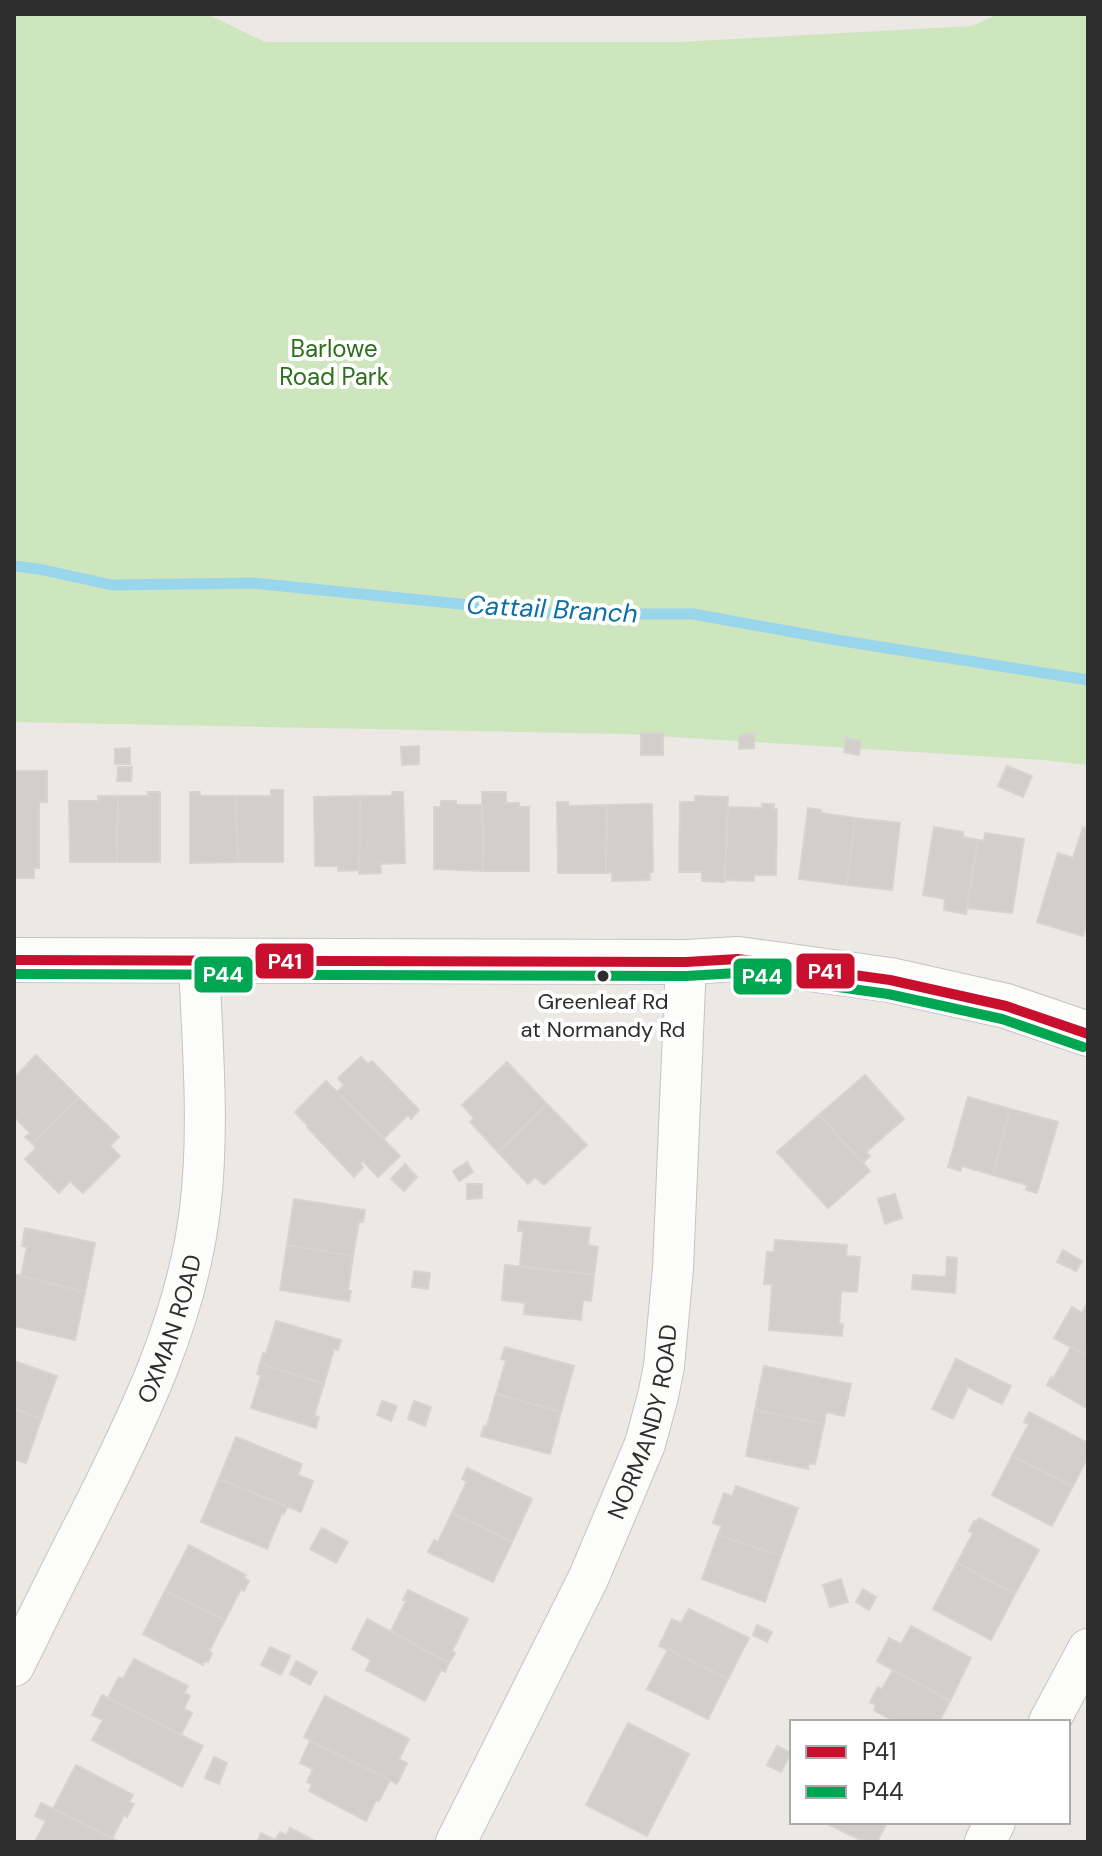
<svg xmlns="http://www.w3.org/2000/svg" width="1102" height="1856" viewBox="0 0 1102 1856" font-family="'DM Sans',sans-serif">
  <rect width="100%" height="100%" fill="#ece8e4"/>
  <path fill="#cee6be" d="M14,14H207L265,42H679L972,26L998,14H1088V765L1043,760L624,734L14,722Z"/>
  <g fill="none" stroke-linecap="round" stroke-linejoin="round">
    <path stroke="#99d6ec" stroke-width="11" d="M14,566L39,569L112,585L253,583L560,614H693L837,640L1088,680"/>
  </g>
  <g fill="#d1cecb" stroke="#d7d4d0" stroke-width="2">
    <rect x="641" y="733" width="22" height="22"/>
    <path d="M754,734V748L739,749V735Z"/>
    <path d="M846,738L861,741L859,755L844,752Z"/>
    <path d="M419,746V764L402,765L401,747Z"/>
    <path d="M130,748V764H115V749Z"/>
    <path d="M1007,766L1032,776L1023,797L998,786Z"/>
    <path d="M118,767H132L131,781H117Z"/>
    <path d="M14,771H47V802H39V868H34V878H14Z"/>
    <path d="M271,790H283V862H238L235,796H271Z"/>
    <path d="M148,792H160V862H117L118,796H148Z"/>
    <path d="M190,792H200V796H235L238,862L190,863Z"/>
    <path d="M392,792H403L405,863L380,864L381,873L359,874L360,796H392Z"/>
    <path d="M482,792H506V803H519V807H529V871H483Z"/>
    <path d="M98,796H118L117,862H70L69,801H98Z"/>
    <path d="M360,796L359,870L338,871V866H315L314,797Z"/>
    <path d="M695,796L728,797L725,882L702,881V872H679L680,802H695Z"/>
    <path d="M441,801H456V805H482L483,871L434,869V807H441Z"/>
    <path d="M557,802H568V806L607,805L606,873H558Z"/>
    <path d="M652,804L653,872L649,873L650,880L612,881V872L606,873L607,805Z"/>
    <path d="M762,804H774V809H777L776,875H754V881L725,880L728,807L762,808Z"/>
    <path d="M808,808L821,810V813L855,818L847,885L799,879Z"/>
    <path d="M855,818L900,823L892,890L847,885Z"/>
    <path d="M934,827L963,832V837L978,840L966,914L944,910L945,899L923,895Z"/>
    <path d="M1083,827L1088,829V921L1083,936L1037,922L1058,853L1073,858Z"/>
    <path d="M985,833L1024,839L1012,913L967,908L978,840L984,841Z"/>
    <path d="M36,1055L79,1098L32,1143L25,1137L30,1133L14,1116V1078Z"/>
    <path d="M361,1057L368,1064L372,1061L419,1110L411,1119L408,1115L384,1138L337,1092L344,1085L338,1078Z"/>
    <path d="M507,1062L547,1104L498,1152L470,1122L474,1118L462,1105Z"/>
    <path d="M865,1075L904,1119L866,1152L870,1156L863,1163L819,1115Z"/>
    <path d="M326,1081L400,1156L378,1177L363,1161L360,1163L363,1167L354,1177L307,1127L308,1126L295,1112Z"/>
    <path d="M968,1097L1010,1109L993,1175L962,1166L960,1171L948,1167Z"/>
    <path d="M79,1098L119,1137L110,1146L120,1156L83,1193L70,1181L59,1193L25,1159L36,1148L32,1143Z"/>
    <path d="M547,1104L587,1145L544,1185L535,1177L528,1184L498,1152Z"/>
    <path d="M1010,1109L1058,1122L1037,1193L1026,1190L1027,1185L993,1175Z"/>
    <path d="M819,1115L870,1171L828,1208L777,1152Z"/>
    <path d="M467,1162L473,1172L459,1181L453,1171Z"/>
    <path d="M405,1164L417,1177L404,1191L391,1179Z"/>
    <path d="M467,1184H482V1198L467,1199Z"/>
    <path d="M895,1194L902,1218L885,1224L878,1199Z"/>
    <path d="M294,1199L365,1210L363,1222H359L353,1256L287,1245Z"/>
    <path d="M519,1221L590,1228L588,1245L598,1247L594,1275L520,1266L523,1231H518Z"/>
    <path d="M25,1228L95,1243L85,1292L21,1276L27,1247L22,1246Z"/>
    <path d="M775,1240L847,1245L846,1256L860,1257L857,1292L841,1291L839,1323L843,1324L842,1336L769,1330L772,1284H764L767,1252H774Z"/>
    <path d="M287,1245L353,1256L348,1290L351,1291L349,1301L280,1290Z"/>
    <path d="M1063,1250L1082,1261L1076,1271L1057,1262Z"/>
    <path d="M947,1257L957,1258L955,1293L912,1289L913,1275L946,1277Z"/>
    <path d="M505,1265L594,1275L591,1301L583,1300L581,1320L524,1314L525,1303L502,1300Z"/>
    <path d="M414,1271L430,1273L428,1289L412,1287Z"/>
    <path d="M14,1274L85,1292L75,1340L14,1326Z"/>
    <path d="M1087,1303L1088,1304V1356L1054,1338L1072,1307L1082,1313Z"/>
    <path d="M276,1321L341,1340L338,1350L334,1349L324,1384L260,1364L263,1353L266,1354Z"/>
    <path d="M505,1347L574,1366L561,1412L496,1394L506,1360L501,1359Z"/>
    <path d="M1071,1347L1088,1356V1409L1047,1385L1051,1377L1053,1379Z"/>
    <path d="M956,1359L1011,1386L1002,1404L968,1387L953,1419L932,1409Z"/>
    <path d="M14,1361L57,1376L41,1419L14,1409Z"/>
    <path d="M260,1364L324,1384L314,1416L319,1417L316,1428L251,1408L261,1375L257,1374Z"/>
    <path d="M764,1366L851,1384L844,1416L826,1412L824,1424L755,1410Z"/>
    <path d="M496,1394L561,1412L550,1454L481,1436L484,1426H487Z"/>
    <path d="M382,1401L397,1406L391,1421L377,1415Z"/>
    <path d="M414,1401L431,1407L425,1426L408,1419Z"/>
    <path d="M14,1409L41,1419L26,1463L14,1459Z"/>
    <path d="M755,1410L824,1424L815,1464L809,1463L808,1469L746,1456Z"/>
    <path d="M1029,1412L1088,1443V1457L1073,1486L1012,1456L1029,1424L1024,1422Z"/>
    <path d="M236,1437L302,1464L298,1475L313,1481L301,1512L219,1479Z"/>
    <path d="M1012,1456L1073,1486L1052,1526L992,1495Z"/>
    <path d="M467,1468L532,1499L512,1542L452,1513L467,1481L462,1479Z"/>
    <path d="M219,1479L287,1507L284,1514L282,1513L267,1549L201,1522Z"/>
    <path d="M736,1486L798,1508L781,1556L718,1535L722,1526L713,1523L724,1493L732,1496Z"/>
    <path d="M452,1513L512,1542L493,1582L428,1552L434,1540L438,1542Z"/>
    <path d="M979,1518L1039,1550L1015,1594L957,1563L973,1533L969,1531L974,1521L976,1522Z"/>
    <path d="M322,1528L348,1542L336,1563L310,1549Z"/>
    <path d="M718,1535L781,1556L765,1602L702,1579Z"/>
    <path d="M189,1545L246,1575L244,1578L249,1581L244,1591L241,1589L225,1620L165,1591Z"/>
    <path d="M957,1563L1015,1594L991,1640L933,1609Z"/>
    <path d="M841,1579L848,1602L830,1607L823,1585Z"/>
    <path d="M863,1589L876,1597L869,1610L856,1602Z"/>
    <path d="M408,1590L468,1619L452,1651L455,1653L449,1663L391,1631L406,1601L403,1600Z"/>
    <path d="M165,1591L225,1620L209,1651L212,1653L208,1662L205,1661L203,1665L143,1634Z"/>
    <path d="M689,1609L749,1638L728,1679L659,1646L672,1619L681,1623Z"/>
    <path d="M367,1619L449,1663L445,1672L441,1670L425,1701L366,1670L371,1660L352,1649Z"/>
    <path d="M757,1625L772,1632L767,1642L753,1635Z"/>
    <path d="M911,1626L971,1658L950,1701L877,1661L889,1638L901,1644Z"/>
    <path d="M270,1647L290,1656L281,1675L261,1665Z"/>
    <path d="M668,1649L728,1679L708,1719L647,1689Z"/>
    <path d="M134,1659L188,1686L184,1693L190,1696L184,1709L192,1713L181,1735L108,1698L119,1677L123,1679Z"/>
    <path d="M296,1661L317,1672L310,1685L290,1674Z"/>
    <path d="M893,1670L950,1701L939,1722H895L874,1710L876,1705L870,1702L878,1687L882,1689Z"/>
    <path d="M102,1695L203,1746L182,1787L92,1740L103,1720L92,1715Z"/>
    <path d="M325,1696L409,1739L399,1759L407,1763L397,1784L304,1737Z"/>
    <path d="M628,1723L689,1754L647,1836L586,1805Z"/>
    <path d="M310,1741L390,1780L379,1801L376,1800L366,1821L309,1791L312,1785L307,1782L313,1769L300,1763Z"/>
    <path d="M777,1746L791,1753L781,1772L767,1765Z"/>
    <path d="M214,1757L227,1763L219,1784L205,1778Z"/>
    <path d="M76,1765L133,1795L129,1802L134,1804L127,1817L124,1815L112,1839L53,1809Z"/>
    <path d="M41,1803L119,1842H35L46,1821L35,1816Z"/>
    <path d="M823,1822H887L877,1842H865Z"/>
    <path d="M290,1828L317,1842H257L261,1833L275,1840L280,1832L287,1835Z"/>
  </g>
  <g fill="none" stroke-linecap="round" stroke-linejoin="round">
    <g stroke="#c5c4c5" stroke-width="42">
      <g id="minor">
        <path id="s1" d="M14,1666C38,1617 62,1568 87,1520C137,1421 187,1320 200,1209C210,1127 202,1042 199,961"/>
        <path d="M1049,1722L1088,1649"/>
        <path id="s2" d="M456,1842L588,1579L645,1444L658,1396L664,1366L673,1268L686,962"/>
        <path d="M985,1842L995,1822"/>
      </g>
    </g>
    <g stroke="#c5c4c5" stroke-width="46">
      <path id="tertiary" d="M14,960L686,962L738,959L890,980L1006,1006L1088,1034"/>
    </g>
    <use href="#minor" stroke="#fcfcfb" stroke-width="40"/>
    <use href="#tertiary" stroke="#fcfcfb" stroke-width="44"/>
    <g stroke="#fff" stroke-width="16">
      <path id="bus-1" d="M14,960L686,962L738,959L890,980L1006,1006L1088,1034"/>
    </g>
    <g stroke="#fff" stroke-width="16">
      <path id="bus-2" d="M14,974L686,976L737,973L888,994L1002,1019L1083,1047"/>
    </g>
    <use href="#bus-1" stroke="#c8102e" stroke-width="10"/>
    <use href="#bus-2" stroke="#00a651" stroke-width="10"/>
  </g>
  <circle fill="#2e2e2e" stroke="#fff" stroke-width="3" cx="603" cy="976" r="7"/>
  <g text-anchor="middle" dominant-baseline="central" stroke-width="8" stroke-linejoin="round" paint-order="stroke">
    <g font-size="22" fill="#2e2e2e" stroke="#fff">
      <text x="603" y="1001">Greenleaf Rd<tspan x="603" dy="28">at Normandy Rd</tspan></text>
    </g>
    <g font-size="24" fill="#2c6e1b" stroke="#fff">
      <text x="334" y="348">Barlowe<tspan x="334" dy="28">Road Park</tspan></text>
    </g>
    <g font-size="24" fill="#2e2e2e" stroke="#fff">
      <text stroke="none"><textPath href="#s1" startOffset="372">OXMAN ROAD</textPath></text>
      <text stroke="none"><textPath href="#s2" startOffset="462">NORMANDY ROAD</textPath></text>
    </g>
    <g font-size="26" font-style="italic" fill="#0d6fa3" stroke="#fff">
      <text transform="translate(552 609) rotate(3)">Cattail Branch</text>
    </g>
  </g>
  <g stroke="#fff" stroke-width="3">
    <rect x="254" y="942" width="61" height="38" rx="8" fill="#c8102e"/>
    <rect x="795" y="952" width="61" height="38" rx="8" fill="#c8102e"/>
    <rect x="193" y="955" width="61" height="39" rx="8" fill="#00a651"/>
    <rect x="732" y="957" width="61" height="39" rx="8" fill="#00a651"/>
  </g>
  <g font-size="22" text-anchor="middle" font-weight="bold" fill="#fff">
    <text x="285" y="969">P41</text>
    <text x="825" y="979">P41</text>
    <text x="223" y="982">P44</text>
    <text x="762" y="984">P44</text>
  </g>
  <rect width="1102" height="1856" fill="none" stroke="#2e2e2e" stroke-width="32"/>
  <rect x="790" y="1720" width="280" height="104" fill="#ffffff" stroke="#ababab" stroke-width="2"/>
  <rect x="806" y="1746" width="40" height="12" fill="#c8102e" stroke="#ababab" stroke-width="2"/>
  <text x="862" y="1760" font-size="24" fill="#2e2e2e">P41</text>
  <rect x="806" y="1786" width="40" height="12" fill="#00a651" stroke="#ababab" stroke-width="2"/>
  <text x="862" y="1800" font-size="24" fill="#2e2e2e">P44</text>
</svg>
